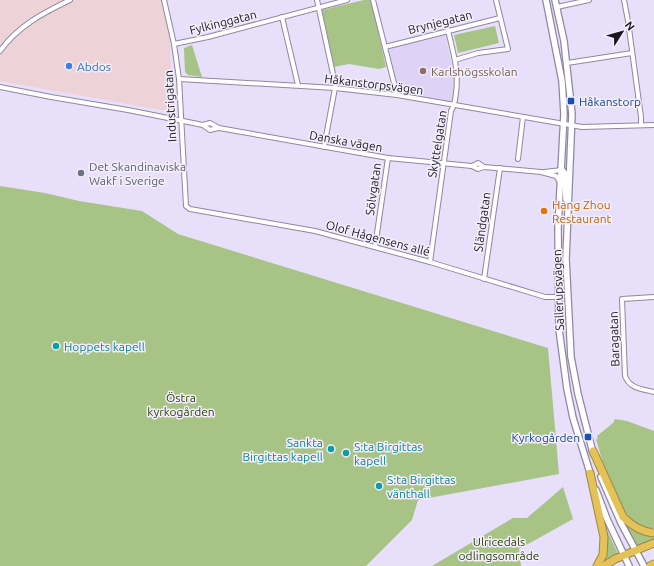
<svg xmlns="http://www.w3.org/2000/svg" width="654" height="566" viewBox="0 0 654 566" font-family="Ubuntu,sans-serif">
  <rect width="100%" height="100%" fill="#e8dffb"/>
  <path fill="#edd3d8" d="M0,0H161L170,40L172,112L0,81Z"/>
  <path fill="#ded3f6" d="M445,35L454,74L453,100L450,102L401,93L398,91L389,53L390,49Z"/>
  <g fill="#a7c385">
    <path d="M364,0H371L386,67L379,69L349,64L334,67L322,10Z"/>
    <path d="M495,26L499,43L458,53L454,35Z"/>
    <path d="M192,45L202,77L188,75L185,72L184,48Z"/>
    <path d="M0,186L45,193L79,201L142,211L178,234L548,348L559,474L418,500L412,520L366,566H0Z"/>
    <path d="M615,419L627,421L654,431V528C619,531 604,466 596,439H598L597,436L613,423Z"/>
    <path d="M563,487L573,519L519,549L521,566H432L513,518H527Z"/>
    <path d="M622,519L654,535V541L638,547Z"/>
    <path d="M605,526L619,556L601,564Z"/>
  </g>
  <g fill="none" stroke-linecap="round" stroke-linejoin="round">
    <g stroke="#8f87a1" stroke-width="6">
      <g id="minor">
        <path d="M164,0L174,44L179,79L186,206L190,209L315,231L430,262L545,297H558"/>
        <path d="M317,0L333,74L335,88L324,147"/>
        <path d="M373,0L397,95"/>
        <path d="M624,0L628,21L641,117V125"/>
        <path d="M557,7L589,0"/>
        <path d="M282,17L298,85"/>
        <path d="M174,44L208,37L347,0"/>
        <path d="M385,47L500,18"/>
        <path d="M0,51C18,26 43,13 70,0"/>
        <path d="M455,60L478,53L508,49L496,0"/>
        <path d="M567,63L632,53"/>
        <path d="M179,79L335,88L397,95L582,127L654,125"/>
        <path d="M0,87L51,97L128,110L203,125L210,130L218,128"/>
        <path d="M203,125L210,123L219,128L388,158L472,166L478,169L484,167"/>
        <path d="M518,159L523,117"/>
        <path d="M472,166L478,163L484,167L541,172L556,176L560,182"/>
        <path d="M544,172L562,170"/>
        <path d="M375,247L388,158"/>
        <path d="M430,262L451,111C455,105 455,100 456,93C459,69 453,53 448,30"/>
        <path d="M484,279L500,168"/>
        <path d="M654,297L622,299L625,376C630,389 642,389 654,392"/>
      </g>
    </g>
    <g stroke="#8f87a1" stroke-width="8">
      <g id="secondary">
        <path d="M546,0L562,81L564,114L558,228L559,329L567,389L573,418L591,476"/>
        <path d="M555,0L564,41L572,114L566,259L571,357L578,394L593,453"/>
        <path d="M562,170L565,174L566,199"/>
        <path d="M601,477L621,523L644,566"/>
        <path d="M596,490L607,519L629,566"/>
      </g>
    </g>
    <g stroke="#9d8645" stroke-width="9">
      <g id="motorway">
        <path d="M593,451L623,517C632,526 641,532 654,533"/>
        <path d="M590,473L604,537L603,555L597,566"/>
        <path d="M604,566L615,559L654,543"/>
        <path d="M650,566L654,564"/>
      </g>
    </g>
    <use href="#minor" stroke="#fff" stroke-width="4"/>
    <use href="#secondary" stroke="#fff" stroke-width="5.5"/>
    <use href="#motorway" stroke="#e4c258" stroke-width="7"/>
  </g>
  <circle fill="#3f7fe0" stroke="#f3effb" stroke-width="1.5" cx="69" cy="66" r="4"/>
  <circle fill="#8d6e63" stroke="#f3effb" stroke-width="1.5" cx="423" cy="71" r="4"/>
  <g fill="#1a4fb4" stroke="#f3effb" stroke-width="1.5">
    <rect x="567" y="97" width="8" height="8" rx="2"/>
    <rect x="584" y="433" width="8" height="8" rx="2"/>
  </g>
  <circle fill="#6b7280" stroke="#f3effb" stroke-width="1.5" cx="81" cy="173" r="4"/>
  <circle fill="#e8710a" stroke="#f3effb" stroke-width="1.5" cx="544" cy="211" r="4"/>
  <g fill="#0f9aa8" stroke="#f3effb" stroke-width="1.5">
    <circle cx="56" cy="346" r="4"/>
    <circle cx="331" cy="449" r="4"/>
    <circle cx="346" cy="453" r="4"/>
    <circle cx="379" cy="486" r="4"/>
  </g>
  <g text-anchor="middle" dominant-baseline="central" stroke-width="3" stroke-linejoin="round" paint-order="stroke">
    <g font-size="12" fill="#1a1721" stroke="#f3effb">
      <text transform="translate(223 22) rotate(-14)">Fylkinggatan</text>
      <text transform="translate(440 22) rotate(-14)">Brynjegatan</text>
      <text transform="translate(374 84) rotate(7)">Håkanstorpsvägen</text>
      <text transform="translate(170 106) rotate(-93)">Industrigatan</text>
      <text transform="translate(346 141) rotate(10)">Danska vägen</text>
      <text transform="translate(437 144) rotate(-81)">Skyttelgatan</text>
      <text transform="translate(373 189) rotate(-82)">Sölvgatan</text>
      <text transform="translate(482 222) rotate(-82)">Sländgatan</text>
      <text transform="translate(378 238) rotate(15)">Olof Hågensens allé</text>
      <text transform="translate(558 290) rotate(-92)">Sallerupsvägen</text>
      <text transform="translate(614 339) rotate(-92)">Baragatan</text>
    </g>
    <g font-size="12" fill="#366cbe" stroke="#f3effb" text-anchor="start">
      <text x="77" y="66">Abdos</text>
    </g>
    <g font-size="12" fill="#785e54" stroke="#f3effb" text-anchor="start">
      <text x="431" y="71">Karlshögsskolan</text>
    </g>
    <g font-size="12" fill="#164399" stroke="#f3effb" text-anchor="start">
      <text x="579" y="101">Håkanstorp</text>
      <text x="580" y="437" text-anchor="end">Kyrkogården</text>
    </g>
    <g font-size="12" fill="#5b616d" stroke="#f3effb" text-anchor="start">
      <text x="89" y="166">Det Skandinaviska<tspan x="89" dy="14">Wakf i Sverige</tspan></text>
    </g>
    <g font-size="12" fill="#c56008" stroke="#f3effb" text-anchor="start">
      <text x="552" y="204">Hang Zhou<tspan x="552" dy="14">Restaurant</tspan></text>
    </g>
    <g font-size="12" fill="#0d838f" stroke="#f3effb" text-anchor="start">
      <text x="64" y="346">Hoppets kapell</text>
      <text x="323" y="442" text-anchor="end">Sankta<tspan x="323" dy="14">Birgittas kapell</tspan></text>
      <text x="354" y="446">S:ta Birgittas<tspan x="354" dy="14">kapell</tspan></text>
      <text x="387" y="479">S:ta Birgittas<tspan x="387" dy="14">vänthall</tspan></text>
    </g>
    <g font-size="12" fill="#2b3e0e" stroke="#f3effb">
      <text x="181" y="397">Östra<tspan x="181" dy="14">kyrkogården</tspan></text>
      <text x="499" y="541">Ulricedals<tspan x="499" dy="14">odlingsområde</tspan></text>
    </g>
  </g>
  <g transform="translate(622 32) rotate(53)" stroke="#f3effb" stroke-width="3" paint-order="stroke">
  <path d="M0-3L7 15L0 10L-7 15Z" fill="#1a1721"/>
  <text y="-6" font-size="11" font-weight="bold" text-anchor="middle" fill="#1a1721">N</text>
  </g>
</svg>
